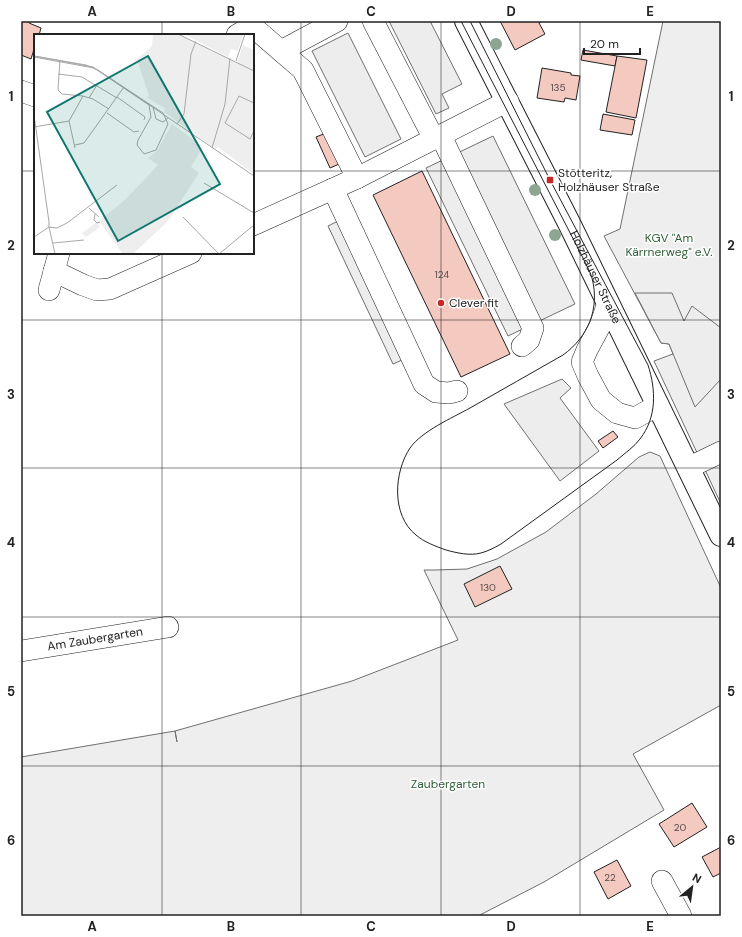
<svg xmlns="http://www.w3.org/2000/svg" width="742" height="937" viewBox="0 0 742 937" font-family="'DM Sans',sans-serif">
  <rect width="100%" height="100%" fill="#fff"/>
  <g fill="#eee" stroke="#6f6f6f">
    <path d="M663,21H721V504L654,361L673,354L669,344L661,343L604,236L620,229Z"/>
    <path d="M650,452L660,456L721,588V705L633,754L664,810L544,882L478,916H21V757L175,731L177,742L175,731L352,681L458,640L424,570H435L467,569L497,559L546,532L596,494L639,457Z"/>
  </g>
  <g fill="#ededed" stroke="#6f6f6f">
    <path d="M389,21H430L462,84L442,94L449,108L436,114Z"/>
    <path d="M348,33L401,139L365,157L312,51Z"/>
    <path d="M493,136L575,304L508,336L426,168Z"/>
    <path d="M346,217L411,356L393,364L328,226Z"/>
    <path d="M635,293H672L684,321L692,306L721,328V379L695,407L669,344L661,343Z"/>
    <path d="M562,379L571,388L560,398L599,451L560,481L504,404Z"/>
  </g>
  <g fill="#f3c9c0" stroke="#222">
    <path d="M21,21H29V23L41,28L39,35H35V46L31,59L21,55Z"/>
    <path d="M500,21H542L539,23L545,34L515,50Z"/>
    <path d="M583,50L617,56L615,66L581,60Z"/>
    <path d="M617,56L647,60L636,118L606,112Z"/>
    <path d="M542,68L571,73V75L580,76L576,100L565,98L564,102L537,98Z"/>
    <path d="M603,114L635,120L632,135L600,130Z"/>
    <path d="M331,131L346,161L330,168L316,137Z"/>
    <path d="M422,171L510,354L461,377L373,195Z"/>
    <path d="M613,431L618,437L603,448L598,441Z"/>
    <path d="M500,566L512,589L475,607L464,584Z"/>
    <path d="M692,803L707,827L674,847L659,824Z"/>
    <path d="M721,847V873L713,877L702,857Z"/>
    <path d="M617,860L631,886L608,899L594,872Z"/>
  </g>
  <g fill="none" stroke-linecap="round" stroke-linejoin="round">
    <g stroke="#222" stroke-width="22">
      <g id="minor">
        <path d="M373,21L434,139"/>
        <path d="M237,35L252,26L303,70L357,178"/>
        <path d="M281,51L337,21"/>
        <path d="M21,91L35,96"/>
        <path d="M441,136L533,328L529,340L522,346"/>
        <path d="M333,189L424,384L436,392L449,393L457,391"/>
        <path d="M253,225L357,178L508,101"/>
        <path d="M54,271L83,285L97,290L110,289L191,253"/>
        <path d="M49,290L59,253"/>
        <path d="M608,303L600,326L587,350L582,362L588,376L601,400L617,413L635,418L658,405"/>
        <path d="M688,468L721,452"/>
        <path id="s1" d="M21,651L168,627"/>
        <path d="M662,881L681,916"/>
      </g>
    </g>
    <g stroke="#222" stroke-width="24">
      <g id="major">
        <path id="s2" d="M466,21L570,225L721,535"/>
      </g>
    </g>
    <use href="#minor" stroke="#fff" stroke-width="21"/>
    <use href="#major" stroke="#fff" stroke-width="22"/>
    <path stroke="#222" stroke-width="1" d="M461,21L583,258C586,265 590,271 592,278C600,309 588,337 563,355C532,373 501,390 470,408C452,418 422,431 410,448C394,472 391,515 416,535C424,542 435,546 446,550C457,553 470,556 481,553C488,551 494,548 501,544L617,460C625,453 634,447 640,439C657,417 656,390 648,365L550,180L470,21"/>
  </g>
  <g fill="#8da692">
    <circle cx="496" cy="44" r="6"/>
    <circle cx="535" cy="190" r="6"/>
    <circle cx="555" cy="235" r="6"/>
  </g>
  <path fill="none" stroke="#222" stroke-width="1" stroke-opacity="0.55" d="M162,21V35M301,21V916M441,21V916M580,21V916M21,171H35M253,171H721M162,253V916M21,320H721M21,468H721M21,617H721M21,766H721"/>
  <g fill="#c62828" stroke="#fff" stroke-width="1.5">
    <rect x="546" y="176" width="8" height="8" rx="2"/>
    <circle cx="441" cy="303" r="4"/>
  </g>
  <g text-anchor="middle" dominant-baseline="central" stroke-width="3" stroke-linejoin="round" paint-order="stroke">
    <g font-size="10" fill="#564c4a">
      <text x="558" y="87">135</text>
      <text x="442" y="274">124</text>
      <text x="488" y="587">130</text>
      <text x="680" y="827">20</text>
      <text x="610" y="877">22</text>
    </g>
    <g font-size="12" fill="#222" stroke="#fff" text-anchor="start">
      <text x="558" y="173">Stötteritz,<tspan x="558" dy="14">Holzhäuser Straße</tspan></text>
      <text x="449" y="303">Clever fit</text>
    </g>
    <g font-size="12" fill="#2f5e38" stroke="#fff">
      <text x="669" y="238">KGV "Am<tspan x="669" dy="14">Kärrnerweg" e.V.</tspan></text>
      <text x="448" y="784">Zaubergarten</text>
    </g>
    <g font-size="12" fill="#222" stroke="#fff">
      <text stroke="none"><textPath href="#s2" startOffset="287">Holzhäuser Straße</textPath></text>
      <text stroke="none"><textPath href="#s1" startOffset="75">Am Zaubergarten</textPath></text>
    </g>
  </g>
  <g transform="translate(34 34)">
    <rect width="220" height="220" fill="#fff"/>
    <path d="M119,0L146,1L203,29L209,11L220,16V140L184,113L181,115L130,78L131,74L113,64L115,62L103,25L118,12ZM150,0H209L204,17L197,15L194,23ZM138,90L169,113L157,133L165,139L134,187L99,220H89L65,187L92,165L124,131L114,124L123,117ZM63,188L66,193L52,203L48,199Z" fill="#eee"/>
    <path fill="none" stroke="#a7a7a7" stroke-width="1" d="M144,0L220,37M0,22L52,31L64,36L220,142M0,22L59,33L129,79L134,90L122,116L110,120L103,111L104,106L117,83L115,71L60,34L0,23M26,26L24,56L28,60L49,62M202,27L211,0M24,40L48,43L83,64M83,63L111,83L110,86M55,64L63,51M220,69L205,62L191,89L216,105L220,97M119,73L122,85L129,88L134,84M73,79L100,98L105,97M0,81L15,188V193L0,203M35,87L49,62L59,65L75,75M35,87L41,114M143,90L150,80L157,20L162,7M0,93L35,87M41,111L50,109L90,53M178,114L191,70L196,24M170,149L220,179M55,174L65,183M61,180L60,186L63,189L66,188M149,183L185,220M19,209L50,206M21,220L15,193L23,194L33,189L83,151M185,220L220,191"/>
    <path fill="#0f766e" fill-opacity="0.15" stroke="#0f766e" stroke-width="2" d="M114,22L186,150L84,207L13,78Z"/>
    <rect width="220" height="220" fill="none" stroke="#222" stroke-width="2"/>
  </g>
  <rect width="742" height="937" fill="none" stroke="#ffffff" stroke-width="44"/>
  <g transform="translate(692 887) rotate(29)" stroke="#ffffff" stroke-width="3" paint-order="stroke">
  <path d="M0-3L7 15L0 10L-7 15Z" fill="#222222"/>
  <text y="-6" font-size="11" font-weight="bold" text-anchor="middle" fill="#222222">N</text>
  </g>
  <path d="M584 48v6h56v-6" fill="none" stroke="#222222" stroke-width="2"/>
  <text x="590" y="48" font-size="12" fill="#222222" stroke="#ffffff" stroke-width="3" paint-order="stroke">20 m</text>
  <rect x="22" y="22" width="698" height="893" fill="none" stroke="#222" stroke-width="1.5"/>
  <g font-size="13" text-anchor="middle" font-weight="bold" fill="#222">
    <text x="92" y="16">A</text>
    <text x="231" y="16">B</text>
    <text x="371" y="16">C</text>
    <text x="511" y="16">D</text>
    <text x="650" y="16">E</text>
    <text x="11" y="101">1</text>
    <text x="731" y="101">1</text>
    <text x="11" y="250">2</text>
    <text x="731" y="250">2</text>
    <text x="11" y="399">3</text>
    <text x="731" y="399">3</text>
    <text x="11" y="547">4</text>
    <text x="731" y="547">4</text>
    <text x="11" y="696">5</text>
    <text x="731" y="696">5</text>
    <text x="11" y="845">6</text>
    <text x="731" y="845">6</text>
    <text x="92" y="931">A</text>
    <text x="231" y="931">B</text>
    <text x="371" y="931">C</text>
    <text x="511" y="931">D</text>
    <text x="650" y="931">E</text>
  </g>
</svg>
